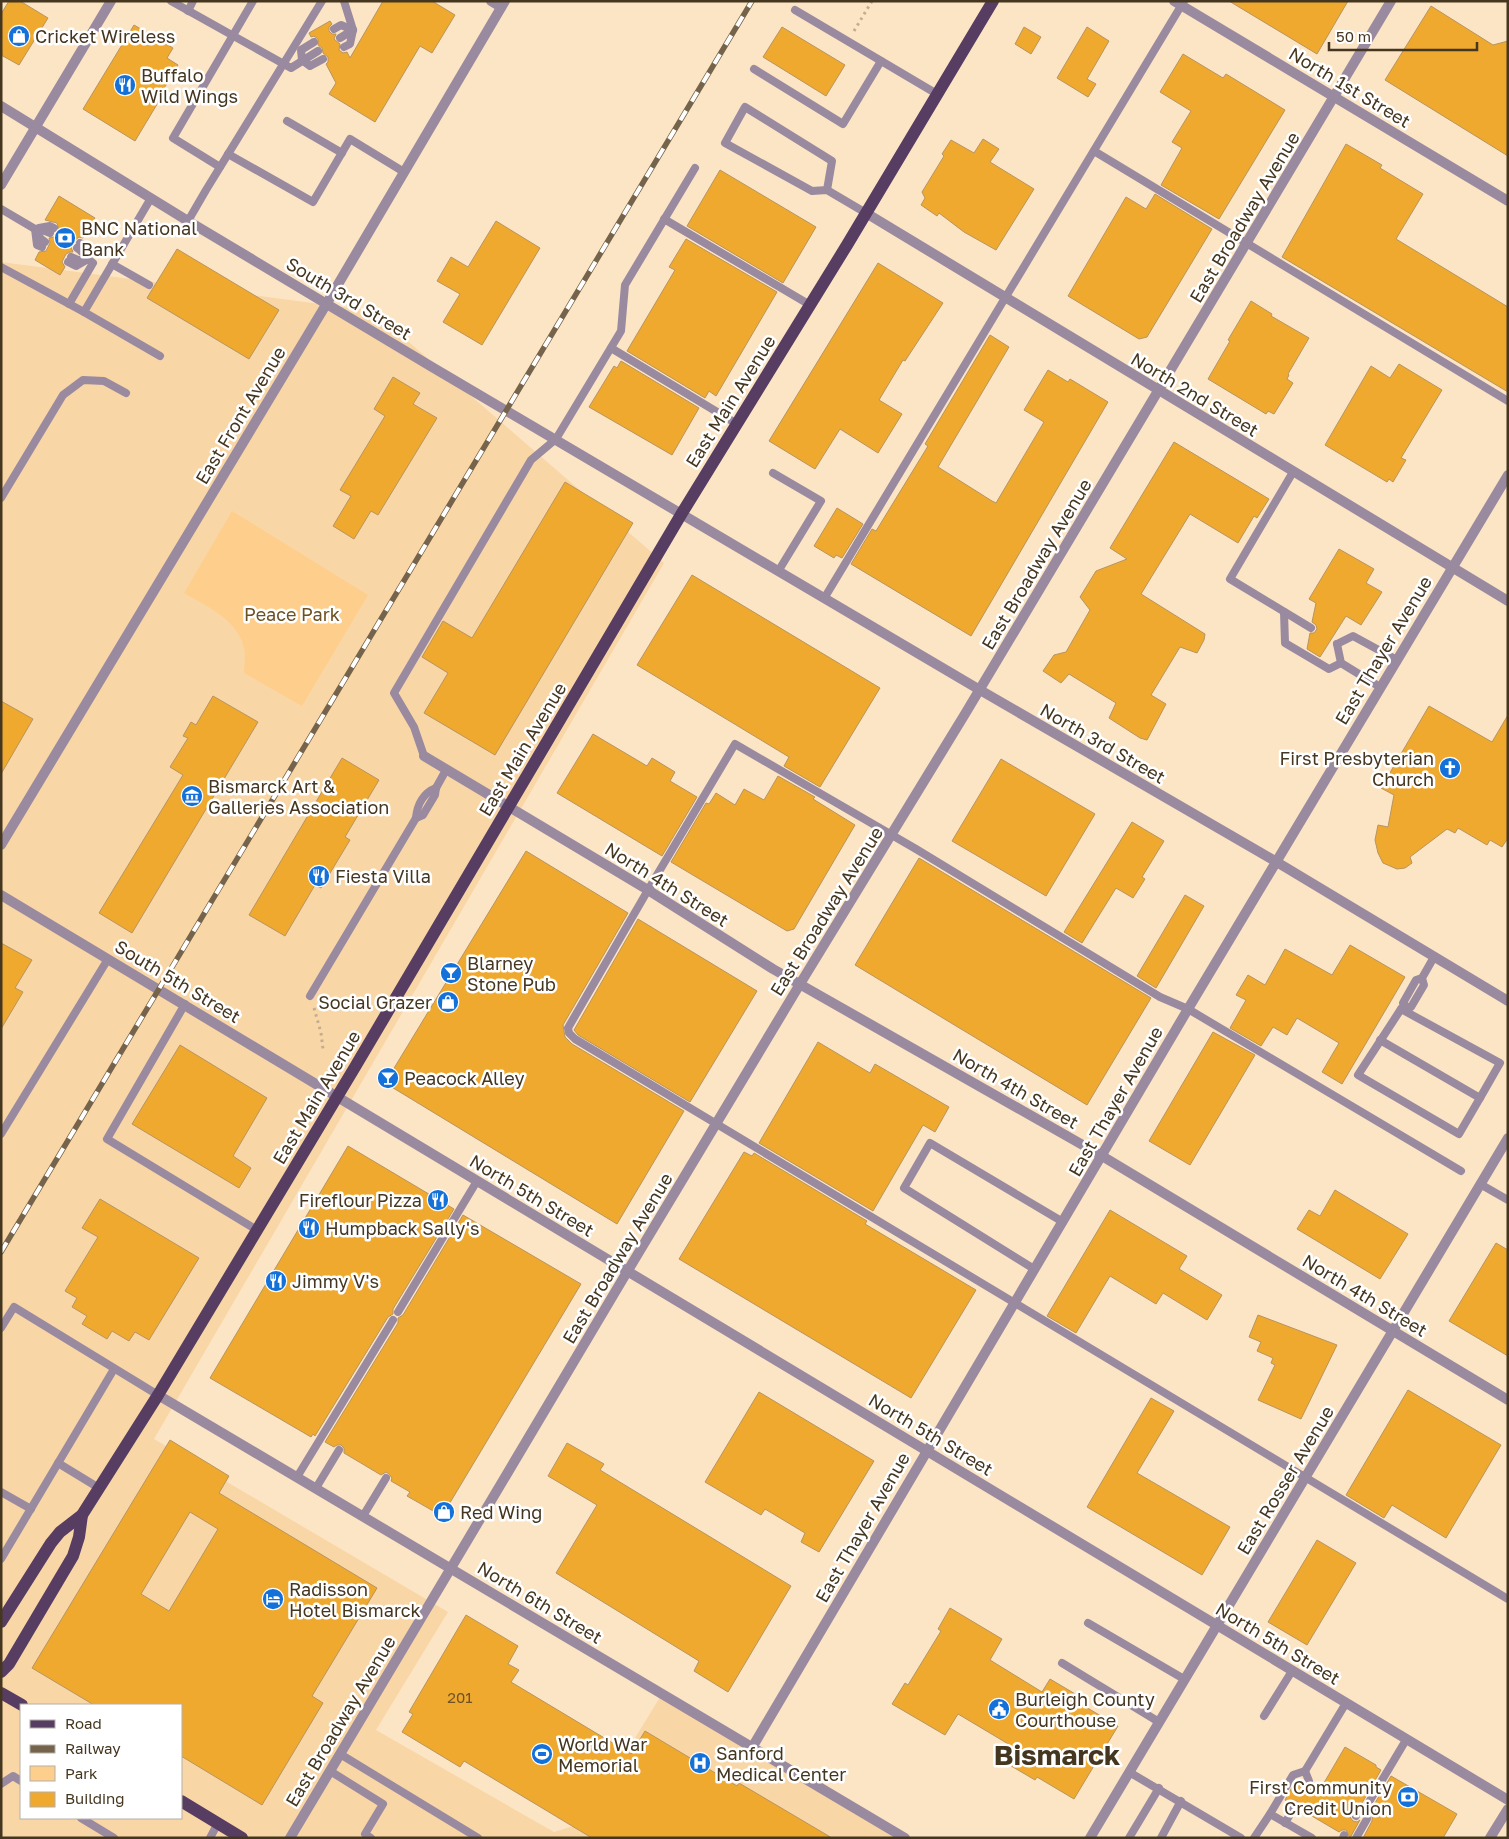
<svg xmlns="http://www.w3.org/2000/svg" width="1509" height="1839" viewBox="0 0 1509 1839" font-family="'Golos Text',sans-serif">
  <rect width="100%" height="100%" fill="#fce5c5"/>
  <path fill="#f9d6a6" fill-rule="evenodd" d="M1,262L373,311L664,563L154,1439L448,1612L376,1730L554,1832L583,1823L662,1694L905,1838H1ZM21,1705H181V1818H21Z"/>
  <path fill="#fecf8c" d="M232,511L368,595L302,706L244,673C244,666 245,660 245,653C241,621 208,607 184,593Z"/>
  <g fill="#efa92f" stroke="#b8945f" fill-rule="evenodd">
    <path d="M9,1H20L48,18L19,65L1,55V14Z"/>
    <path d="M383,1H432L455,15L432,53L420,46L375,122L329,94L336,83L326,64L328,62V57L323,53L322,48L318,45V39L314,36L311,37L309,33L330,21L332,24L329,27V31L332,34H336L334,39L340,44L339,50L343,53L347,52L350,58Z"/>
    <path d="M1229,1H1348L1317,54Z"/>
    <path d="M1431,6L1493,45L1508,41V156L1385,80Z"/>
    <path d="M134,25L173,48L167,58L178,65L160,95L162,96L135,141L83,109Z"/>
    <path d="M782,27L845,65L826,96L763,57Z"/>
    <path d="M1024,27L1041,37L1031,54L1015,44Z"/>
    <path d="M1087,27L1109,41L1087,79L1096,84L1088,97L1057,78Z"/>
    <path d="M1183,54L1223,78L1226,74L1285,110L1219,219L1161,185L1182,148L1172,142L1191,111L1160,92Z"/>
    <path d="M983,139L999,149L990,162L1034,189L996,250L964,232L939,213L937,216L921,205L925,198L922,192L944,156L942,154L951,140L974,153Z"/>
    <path d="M1346,144L1382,165L1380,168L1423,194L1396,239L1508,307V392L1282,257Z"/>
    <path d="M720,170L816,227L783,283L687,226Z"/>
    <path d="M1155,194L1212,229L1147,337L1139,339L1068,296L1126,197L1146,209Z"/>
    <path d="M59,196L95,218L83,238L79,237L75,240L71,247L73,252H70L66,254L62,262L65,267L60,275L35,260L39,252L46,251L50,243L49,238L54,237L59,230L57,223L45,220Z"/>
    <path d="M496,221L540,248L482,345L443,322L460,294L437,281L451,257L468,267Z"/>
    <path d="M686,239L777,292L716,396L709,391L705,398L627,351L675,270L669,267Z"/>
    <path d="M177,249L279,310L249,359L147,298Z"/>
    <path d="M878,263L943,303L905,361L903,360L879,400L902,414L878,453L840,429L815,469L769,441Z"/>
    <path d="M1251,301L1272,314L1271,316L1309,338L1288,374L1289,375L1287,379L1293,383L1274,414L1268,411L1266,414L1208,379L1230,341L1228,340Z"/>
    <path d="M990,335L1009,347L938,467L992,501L996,503L1044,422L1024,410L1048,370L1068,382L1070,379L1108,402L971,636L851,564L872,529L876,531L928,446L925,444Z"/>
    <path d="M621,361L699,408L672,455L589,407L614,366L617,368Z"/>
    <path d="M1399,364L1442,390L1401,458L1406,460L1393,482L1389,479L1387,482L1325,445L1371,366L1390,378Z"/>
    <path d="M393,377L420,393L413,404L437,418L378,515L371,511L354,539L333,526L351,496L340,490L385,416L374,409Z"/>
    <path d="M1174,442L1269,499L1257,518L1254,516L1238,543L1190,514L1141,594L1205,634L1204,640L1197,653L1180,647L1151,695L1166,704L1147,740L1140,738L1109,718L1116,703L1069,674L1061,683L1043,671L1054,655L1066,652L1090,610L1080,597L1096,571L1127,559L1110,548Z"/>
    <path d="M565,482L633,523L495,755L424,713L448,673L422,657L443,621L472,638Z"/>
    <path d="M837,508L863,524L842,558L836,555L834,558L814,546Z"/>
    <path d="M1339,549L1374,569L1366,583L1382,592L1361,625L1346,616L1320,657L1307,649L1310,633H1314L1317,629L1316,625L1312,622L1316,603L1309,599Z"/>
    <path d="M692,575L880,688L820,787L784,766L789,757L637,665Z"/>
    <path d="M213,696L258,722L132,933L99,913L183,775L170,767L188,738L183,736L191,722L196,725Z"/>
    <path d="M1,701L33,719L1,774Z"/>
    <path d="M1429,706L1492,742L1508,715V838L1502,847L1490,840L1487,845L1458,828L1455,833L1447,829L1410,857L1412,863L1405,868L1397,869L1383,863L1378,853L1375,840L1378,825L1388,827L1394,795L1381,788Z"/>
    <path d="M593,734L647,766L652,758L675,772L670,781L697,797L662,856L557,793Z"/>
    <path d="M342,758L379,780L345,837L350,840L321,888L315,885L285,936L249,915Z"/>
    <path d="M1001,759L1095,814L1046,896L952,841Z"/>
    <path d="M778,776L815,797L813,799L855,825L794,929L787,931L671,862L706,803L709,804L716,793L735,805L744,789L764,800Z"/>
    <path d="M1132,822L1164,841L1142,877L1145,879L1133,898L1116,888L1082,943L1064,932Z"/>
    <path d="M526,851L628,913L563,1025L565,1037L572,1044L684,1111L617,1224L385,1083Z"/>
    <path d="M919,858L1151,998L1087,1105L855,965Z"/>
    <path d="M1185,895L1204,906L1156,988L1137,976Z"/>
    <path d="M638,919L757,991L690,1102L578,1035L574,1030Z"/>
    <path d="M1,943L32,960L15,988L23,992L1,1029Z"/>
    <path d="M1350,945L1405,977L1342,1084L1322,1072L1339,1043L1297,1018L1287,1035L1273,1027L1261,1046L1230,1028L1246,1000L1236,995L1248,975L1265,985L1285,949L1332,975Z"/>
    <path d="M1213,1032L1255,1055L1190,1165L1149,1141Z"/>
    <path d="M818,1042L870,1073L875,1064L949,1107L935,1132L923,1125L873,1211L759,1143Z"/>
    <path d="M180,1045L267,1098L233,1156L251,1168L239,1188L132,1124Z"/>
    <path d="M348,1146L454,1209L393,1309V1314L388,1317L315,1436L313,1434L311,1437L210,1378Z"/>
    <path d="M744,1152L752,1156L754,1153L867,1221L865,1224L976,1290L911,1398L679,1259Z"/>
    <path d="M1335,1190L1408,1234L1380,1279L1297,1229L1309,1210L1320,1216Z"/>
    <path d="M100,1199L199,1258L149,1340L135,1332L129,1341L112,1331L107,1339L82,1324L87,1316L72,1307L77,1298L65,1291L98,1237L82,1228Z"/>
    <path d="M1110,1210L1187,1256L1179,1269L1222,1295L1207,1320L1163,1293L1156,1304L1110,1276L1076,1333L1047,1316Z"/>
    <path d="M463,1215L581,1284L442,1516L407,1496L410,1492L391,1481L392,1478L389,1474L386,1472L381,1475L344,1453V1448L341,1445H337L334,1447L325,1442L398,1323V1318L403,1315Z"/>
    <path d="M1496,1243L1508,1250V1356L1449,1321Z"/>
    <path d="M1258,1315L1337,1345L1301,1419L1258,1400L1275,1365L1271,1363L1273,1358L1257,1351L1261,1342L1249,1337Z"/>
    <path d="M1408,1390L1501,1445L1446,1538L1392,1505L1384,1518L1346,1495Z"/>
    <path d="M759,1392L874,1461L819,1552L801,1542L805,1533L765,1509L761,1515L705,1482Z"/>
    <path d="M1151,1398L1174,1411L1137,1473L1230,1527L1202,1575L1087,1507Z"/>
    <path d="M170,1440L229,1476L219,1493L377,1588L312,1696L323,1703L262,1805L181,1756V1705H94L32,1668ZM190,1512L218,1529L169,1611L141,1594Z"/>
    <path d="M567,1443L604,1464L600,1470L791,1586L728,1692L694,1671L699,1661L556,1573L597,1505L548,1476Z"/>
    <path d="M1317,1540L1356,1563L1307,1645L1268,1622Z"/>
    <path d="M950,1608L1002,1639L990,1660L1042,1692L1050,1679L1082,1698L1079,1703L1118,1726L1074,1799L1037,1777L1035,1780L1001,1760L1010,1745L958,1714L945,1735L892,1704L905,1683L908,1685L941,1631L938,1629Z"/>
    <path d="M466,1615L518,1646L508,1664L519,1670L511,1682L631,1754L645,1731L737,1786L739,1783L832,1838H592L464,1761L460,1767L402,1732L413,1714L409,1712Z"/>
    <path d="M1345,1747L1376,1765V1767L1381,1770L1362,1803L1354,1807L1351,1813L1350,1817L1353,1821L1357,1822L1360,1820L1350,1838L1346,1830H1342L1339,1832L1300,1809V1804L1297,1801H1293L1290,1803L1285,1800L1296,1780L1301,1783V1788L1304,1791H1308L1311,1789L1318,1793Z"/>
    <path d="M1391,1776L1457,1814L1443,1838H1363L1372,1821V1808Z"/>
  </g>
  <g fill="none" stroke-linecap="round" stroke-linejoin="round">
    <g stroke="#c2ad90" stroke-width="3" stroke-dasharray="2.5 4" stroke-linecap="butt">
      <path d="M854,31L872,1"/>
      <path d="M314,1008L321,1033L323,1049"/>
    </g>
    <g stroke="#9a8aa0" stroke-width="8">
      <path d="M171,1L291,68L318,51"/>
      <path d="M344,1L353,30L350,44L344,47"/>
      <path d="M795,10L937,94"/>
      <path d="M188,11L193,1"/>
      <path d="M334,29L341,25L353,30"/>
      <path d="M340,38L353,30"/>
      <path d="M314,42L301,50L302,60L310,66L323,59"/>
      <path d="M754,69L843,124L881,61"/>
      <path d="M287,121L342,153"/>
      <path d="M1094,151L1508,401"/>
      <path d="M228,154L313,202L350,139L404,172"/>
      <path d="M220,167L173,138L253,1"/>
      <path d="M827,190L832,161L745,107L725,143L812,191L827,190L866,213"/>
      <path d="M151,198L84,312L160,356"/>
      <path d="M1,209L35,229L45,231L50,233"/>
      <path d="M664,219L810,305"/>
      <path d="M188,221L206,190L322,1"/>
      <path d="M39,228L50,226L54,228"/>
      <path d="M35,229L37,245L42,247"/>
      <path d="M36,231L41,239L45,242"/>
      <path d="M80,243L87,247L88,257"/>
      <path d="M71,257L78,260H86"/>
      <path d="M68,262L76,266L88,259"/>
      <path d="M112,264L149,285"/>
      <path d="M1,267L84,312"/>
      <path d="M69,304L93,263C86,259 84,252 77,248"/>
      <path d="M611,348L737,424"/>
      <path d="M1293,472L1230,579L1311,628"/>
      <path d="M773,473L821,501L779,570"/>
      <path d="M1,498L63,395L83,380L104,381L126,393"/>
      <path d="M825,597L1184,1"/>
      <path d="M1284,612L1285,643L1329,669L1341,663"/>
      <path d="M1337,644L1353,636L1397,660"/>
      <path d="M1337,644L1341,663L1380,687"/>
      <path d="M424,756L414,727L394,693L531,460L556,439L621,331L625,285L695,168"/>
      <path d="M416,818L423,815L435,795L436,788L446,770"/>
      <path d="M1422,978L1424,985L1411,1007H1407L1403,1003L1416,980L1422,978L1434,957"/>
      <path d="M310,996L416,818C417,805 423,793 436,788"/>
      <path d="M185,1004L107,1139L257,1230"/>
      <path d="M1405,1008L1401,1009L1358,1075L1459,1134L1480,1098"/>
      <path d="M1380,1040L1480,1098L1500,1063L1401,1009"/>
      <path d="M1,1134L108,959"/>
      <path d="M1461,1171L1188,1009L1160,997L916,849L735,744L648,890L568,1028L569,1033L575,1039L1508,1599"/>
      <path d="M1480,1184L1508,1200"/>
      <path d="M1034,1269L904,1188L930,1143L1063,1222"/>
      <path d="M398,1312L477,1181"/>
      <path d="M1,1328L14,1307L158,1395"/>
      <path d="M58,1463L99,1488"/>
      <path d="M297,1477L393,1320"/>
      <path d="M316,1488L339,1450"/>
      <path d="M1,1492L31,1509"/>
      <path d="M363,1516L386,1478"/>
      <path d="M1,1559L114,1369"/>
      <path d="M1088,1623L1184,1679"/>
      <path d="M1062,1663L1159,1722"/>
      <path d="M1264,1716L1292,1671"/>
      <path d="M340,1754L478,1838"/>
      <path d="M330,1771L383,1804L365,1834L371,1838"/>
      <path d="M1305,1771L1309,1781L1306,1786"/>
      <path d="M1129,1772L1241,1838"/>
      <path d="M1,1784L13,1776L21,1781"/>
      <path d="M1356,1816L1359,1810L1366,1807"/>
      <path d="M81,1818L114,1838"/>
      <path d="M1285,1823L1295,1806"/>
      <path d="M210,1838L218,1823"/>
      <path d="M1129,1838L1159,1788"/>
      <path d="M1161,1838L1181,1801"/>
      <path d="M1254,1838L1270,1814"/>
      <path d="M1312,1838L1270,1814L1293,1775L1305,1771L1346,1703"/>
      <path d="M1343,1838L1344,1835"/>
      <path d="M1356,1838L1367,1819L1366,1807L1406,1740"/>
    </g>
    <g stroke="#9a8aa0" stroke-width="10">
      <path d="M491,1L501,7"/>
      <path d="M1174,1L1508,201"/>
      <path d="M1,185L111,1"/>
      <path d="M866,213L1508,601"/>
      <path d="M424,756L648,890L773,969L1102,1156L1508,1400"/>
      <path d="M158,1395L905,1838"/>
      <path d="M451,1568L627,1272L800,984L965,714L1391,1"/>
      <path d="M753,1746L1188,1009L1508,475"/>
      <path d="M1490,1838L1508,1809"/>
    </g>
    <g stroke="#9a8aa0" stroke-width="10">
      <path d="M1,106L188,221L432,367L980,690L1275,861L1508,1001"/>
      <path d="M1,845L327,303L505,1"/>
      <path d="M1,895L1508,1800"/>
      <path d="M290,1838L451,1568"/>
      <path d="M1090,1838L1508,1138"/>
    </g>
    <g stroke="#583d63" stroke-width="12">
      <path d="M1,1622L51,1543L60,1532L82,1515L158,1395L355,1067L682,513L847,245L993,1"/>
      <path d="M1,1672L9,1664L73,1556L79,1537L82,1515"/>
      <path d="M1,1693L22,1705"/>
      <path d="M181,1801L242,1838"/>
    </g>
    <g stroke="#75644b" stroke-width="5.5">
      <path id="rail" d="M1,1252L752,1"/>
    </g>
    <use href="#rail" stroke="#fff" stroke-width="4" stroke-dasharray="11" stroke-linecap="butt"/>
  </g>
  <defs>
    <g id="shop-disc" transform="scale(1.125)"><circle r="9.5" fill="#1471da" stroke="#fff"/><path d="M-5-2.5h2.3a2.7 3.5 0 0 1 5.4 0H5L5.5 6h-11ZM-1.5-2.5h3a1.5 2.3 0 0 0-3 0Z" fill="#fff"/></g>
    <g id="restaurant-disc" transform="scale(1.125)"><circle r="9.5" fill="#1471da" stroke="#fff"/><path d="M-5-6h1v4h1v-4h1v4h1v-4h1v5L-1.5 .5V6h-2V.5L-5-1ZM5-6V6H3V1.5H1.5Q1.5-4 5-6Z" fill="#fff"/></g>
    <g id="bank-disc" transform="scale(1.125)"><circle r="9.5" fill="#1471da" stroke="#fff"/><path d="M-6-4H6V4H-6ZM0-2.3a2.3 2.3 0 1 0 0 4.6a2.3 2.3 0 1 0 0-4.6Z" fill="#fff"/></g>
    <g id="church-disc" transform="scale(1.125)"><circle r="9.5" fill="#1471da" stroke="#fff"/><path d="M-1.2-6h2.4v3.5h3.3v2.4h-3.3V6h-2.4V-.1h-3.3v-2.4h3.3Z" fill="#fff"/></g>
    <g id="museum-disc" transform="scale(1.125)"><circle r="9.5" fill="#1471da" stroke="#fff"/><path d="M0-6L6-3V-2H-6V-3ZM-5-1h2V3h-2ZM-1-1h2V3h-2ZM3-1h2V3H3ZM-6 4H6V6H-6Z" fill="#fff"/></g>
    <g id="bar-disc" transform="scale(1.125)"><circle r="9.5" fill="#1471da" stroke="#fff"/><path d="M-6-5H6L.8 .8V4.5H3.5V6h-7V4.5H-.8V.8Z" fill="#fff"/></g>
    <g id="hotel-disc" transform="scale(1.125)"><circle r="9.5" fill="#1471da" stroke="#fff"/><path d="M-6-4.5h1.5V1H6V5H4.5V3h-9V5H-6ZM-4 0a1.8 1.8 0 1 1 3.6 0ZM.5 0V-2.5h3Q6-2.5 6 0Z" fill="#fff"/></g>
    <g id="civic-disc" transform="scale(1.125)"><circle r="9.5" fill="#1471da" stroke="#fff"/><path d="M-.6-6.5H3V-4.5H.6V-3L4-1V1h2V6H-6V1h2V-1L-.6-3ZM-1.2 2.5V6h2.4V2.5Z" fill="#fff"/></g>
    <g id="stadium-disc" transform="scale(1.125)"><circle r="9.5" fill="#1471da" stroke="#fff"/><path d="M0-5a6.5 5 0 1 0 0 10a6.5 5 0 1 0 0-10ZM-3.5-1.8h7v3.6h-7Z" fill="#fff"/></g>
    <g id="hospital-disc" transform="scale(1.125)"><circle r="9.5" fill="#1471da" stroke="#fff"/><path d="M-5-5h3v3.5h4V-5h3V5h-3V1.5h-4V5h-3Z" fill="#fff"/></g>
  </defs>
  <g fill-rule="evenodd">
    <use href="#shop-disc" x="19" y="36"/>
    <use href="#restaurant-disc" x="125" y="85"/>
    <use href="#bank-disc" x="65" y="238"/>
    <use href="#church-disc" x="1450" y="768"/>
    <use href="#museum-disc" x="192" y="796"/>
    <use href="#restaurant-disc" x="319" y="876"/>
    <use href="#bar-disc" x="451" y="973"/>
    <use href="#shop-disc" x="448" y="1002"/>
    <use href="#bar-disc" x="388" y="1078"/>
    <use href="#restaurant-disc" x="438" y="1200"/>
    <use href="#restaurant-disc" x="309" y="1228"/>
    <use href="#restaurant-disc" x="276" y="1281"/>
    <use href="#shop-disc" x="444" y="1512"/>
    <use href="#hotel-disc" x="273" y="1599"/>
    <use href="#civic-disc" x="999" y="1709"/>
    <use href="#stadium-disc" x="542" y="1754"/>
    <use href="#hospital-disc" x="700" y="1763"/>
    <use href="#bank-disc" x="1408" y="1797"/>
  </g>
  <g text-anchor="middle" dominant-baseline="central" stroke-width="5" stroke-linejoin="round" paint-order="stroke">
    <g font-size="15" fill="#705324">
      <text x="460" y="1697">201</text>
    </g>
    <g font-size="18" fill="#453620" stroke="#fff" text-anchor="start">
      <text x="35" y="36">Cricket Wireless</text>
      <text x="141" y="75">Buffalo<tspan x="141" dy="21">Wild Wings</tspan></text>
      <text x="81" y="228">BNC National<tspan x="81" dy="21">Bank</tspan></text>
      <text x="1434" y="758" text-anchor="end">First Presbyterian<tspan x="1434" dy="21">Church</tspan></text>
      <text x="208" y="786">Bismarck Art &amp;<tspan x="208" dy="21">Galleries Association</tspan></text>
      <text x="335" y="876">Fiesta Villa</text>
      <text x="467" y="963">Blarney<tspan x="467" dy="21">Stone Pub</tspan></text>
      <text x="432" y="1002" text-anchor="end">Social Grazer</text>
      <text x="404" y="1078">Peacock Alley</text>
      <text x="422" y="1200" text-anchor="end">Fireflour Pizza</text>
      <text x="325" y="1228">Humpback Sally's</text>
      <text x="292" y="1281">Jimmy V's</text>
      <text x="460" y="1512">Red Wing</text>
      <text x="289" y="1589">Radisson<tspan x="289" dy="21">Hotel Bismarck</tspan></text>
      <text x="1015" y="1699">Burleigh County<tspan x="1015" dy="21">Courthouse</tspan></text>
      <text x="558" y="1744">World War<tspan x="558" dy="21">Memorial</tspan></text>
      <text x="716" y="1753">Sanford<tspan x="716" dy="21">Medical Center</tspan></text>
      <text x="1392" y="1787" text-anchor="end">First Community<tspan x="1392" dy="21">Credit Union</tspan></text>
    </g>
    <g font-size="18" fill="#453620" stroke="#fff">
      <text transform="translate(1350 87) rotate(31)">North 1st Street</text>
      <text transform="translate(1244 217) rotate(-59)">East Broadway Avenue</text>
      <text transform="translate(349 298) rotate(31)">South 3rd Street</text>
      <text transform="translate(1195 394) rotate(31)">North 2nd Street</text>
      <text transform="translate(730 401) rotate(-58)">East Main Avenue</text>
      <text transform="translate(240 415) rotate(-59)">East Front Avenue</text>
      <text transform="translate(1036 564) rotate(-59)">East Broadway Avenue</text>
      <text transform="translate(1383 650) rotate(-59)">East Thayer Avenue</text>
      <text transform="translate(1103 743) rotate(30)">North 3rd Street</text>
      <text transform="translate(522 749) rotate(-59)">East Main Avenue</text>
      <text transform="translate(667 884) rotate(32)">North 4th Street</text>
      <text transform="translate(826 911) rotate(-58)">East Broadway Avenue</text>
      <text transform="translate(178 981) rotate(31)">South 5th Street</text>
      <text transform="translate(1016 1088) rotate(30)">North 4th Street</text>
      <text transform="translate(316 1097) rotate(-59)">East Main Avenue</text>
      <text transform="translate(1115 1101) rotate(-60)">East Thayer Avenue</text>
      <text transform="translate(532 1195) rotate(31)">North 5th Street</text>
      <text transform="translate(617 1258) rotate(-59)">East Broadway Avenue</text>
      <text transform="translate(1365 1295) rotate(31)">North 4th Street</text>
      <text transform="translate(931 1434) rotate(31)">North 5th Street</text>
      <text transform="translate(1285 1480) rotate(-59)">East Rosser Avenue</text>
      <text transform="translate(862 1527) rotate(-60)">East Thayer Avenue</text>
      <text transform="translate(540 1602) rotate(31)">North 6th Street</text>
      <text transform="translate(1278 1643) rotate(31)">North 5th Street</text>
      <text transform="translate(340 1721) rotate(-59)">East Broadway Avenue</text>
    </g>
    <g font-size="18" fill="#6d5023" stroke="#fff">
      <text x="292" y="614">Peace Park</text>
    </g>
    <g font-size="28" font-weight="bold" fill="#453620" stroke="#fff">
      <text x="1057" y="1754">Bismarck</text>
    </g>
  </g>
  <rect width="1509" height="1839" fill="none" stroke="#453620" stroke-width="5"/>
  <rect x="20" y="1704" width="162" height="115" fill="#ffffff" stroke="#b5afa6"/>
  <rect x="30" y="1720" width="25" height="8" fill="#583d63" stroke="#b5afa6"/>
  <text x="65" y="1729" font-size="15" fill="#453620">Road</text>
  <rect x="30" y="1745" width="25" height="8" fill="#75644b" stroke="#b5afa6"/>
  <text x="65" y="1754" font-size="15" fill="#453620">Railway</text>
  <rect x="30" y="1766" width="25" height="15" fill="#fecf8c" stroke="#b5afa6"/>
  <text x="65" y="1779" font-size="15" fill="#453620">Park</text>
  <rect x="30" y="1792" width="25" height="15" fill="#efa92f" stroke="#b5afa6"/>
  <text x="65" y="1804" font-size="15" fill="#453620">Building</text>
  <path d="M1329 42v8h148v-8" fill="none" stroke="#453620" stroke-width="2.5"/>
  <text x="1336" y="42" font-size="15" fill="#453620" stroke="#ffffff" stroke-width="4" paint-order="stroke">50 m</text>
</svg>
